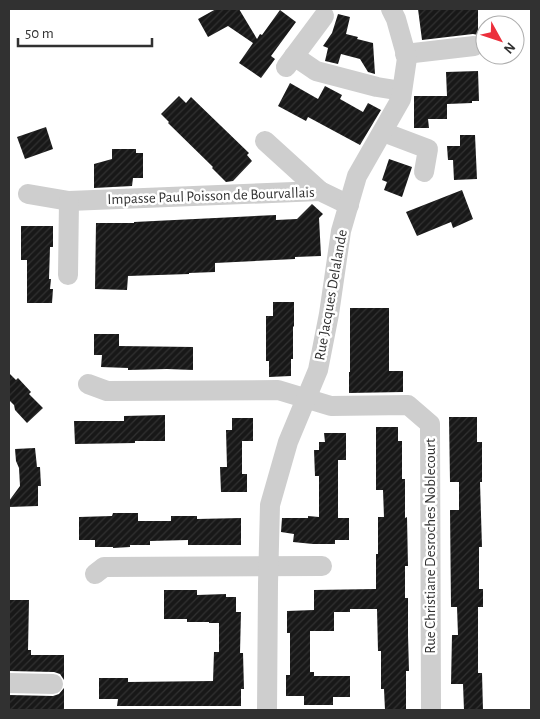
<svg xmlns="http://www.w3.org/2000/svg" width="540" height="719" viewBox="0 0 540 719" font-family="'Alegreya Sans',sans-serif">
  <defs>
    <pattern id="building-hatch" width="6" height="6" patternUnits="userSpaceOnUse" patternTransform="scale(1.25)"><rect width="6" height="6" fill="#181818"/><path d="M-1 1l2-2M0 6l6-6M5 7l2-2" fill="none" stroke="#313131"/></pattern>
  </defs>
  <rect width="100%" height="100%" fill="#fff"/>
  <g fill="url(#building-hatch)">
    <path d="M216,9H239L257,39L260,34L262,35L280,10L296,22L271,56L275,59L261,78L239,63L253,43L228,26L208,37L198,19Z"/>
    <path d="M418,9H478V35L473,34L422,40Z"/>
    <path d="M338,14L350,17L346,34L358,37L357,39L373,43L375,74L368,72L360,59L341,54L338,64L325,61L328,48L323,46L332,33Z"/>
    <path d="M478,71L479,101H472V103L447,104V101V119H428L429,128H414V96H447L446,72Z"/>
    <path d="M290,83L318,99L325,86L342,95L340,99L363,112L368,103L381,110L360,145L308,117L306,121L278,106Z"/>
    <path d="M179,96L186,103L191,97L249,153L247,155L252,161L233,181L226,182L212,168L213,167L168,123L169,122L161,114Z"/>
    <path d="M46,127L53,149L25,159L17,137Z"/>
    <path d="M460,135H475L477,179L454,180L453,160H448L447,146H460Z"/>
    <path d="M112,149H136V153H143V178H133L132,186L94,188V164L112,159Z"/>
    <path d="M389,159L412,167L402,197L384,190L387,182L382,180Z"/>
    <path d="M462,190L473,219L453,228L451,222L417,236L406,212Z"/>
    <path d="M312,204L323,214L319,218L321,256L295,257V259L215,263V272L189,273V274L128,276L127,290L95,289L96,223H134V222L276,215V220L297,219Z"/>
    <path d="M21,226H53V247H50L49,279H51L50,289H53L52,303H27V260H21Z"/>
    <path d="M273,302H294V326L293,327V359H291V376L269,377V361H266V316H273Z"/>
    <path d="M350,308H389V371H403V392L349,393V372H350Z"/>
    <path d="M94,334H119V346L193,347V370L167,369L128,370V368L101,367L102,355H94Z"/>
    <path d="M9,373L16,380L18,378L31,392L29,394L43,408L27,423L15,410L14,405L9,400Z"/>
    <path d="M165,415V441H135V443L75,444L74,421H124V416Z"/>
    <path d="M449,417H477V442H482V482H480L482,547H479V589H483V607H478V673H482L483,710H464L463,684H451L452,635H458L457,607H451L450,510H459V482H450Z"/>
    <path d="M232,418H253V441H242V474H247V492H221L220,467H227L226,430H232Z"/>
    <path d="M376,427H398V441H402V479H405V518L407,517L408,566H405V598H408V635L409,671H406V710H385L384,689H381V651H378L377,609H350V612H334V631H310V672H314V676H350V697H333V705H304V696H286V675H290V633H287V611L314,610V590L376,589V554H378V517H384L383,490H376Z"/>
    <path d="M324,433H346V460H338V518H349V540H335V544H313L293,542L294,534L281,532L282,518H308V516L319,517V476H315L314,450H319V442H325Z"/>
    <path d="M35,448L37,467H40L41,486H38V506L9,507V501L20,486L19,468L16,461L15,449Z"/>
    <path d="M113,513H138V521H171V516H197V519L241,518V545H188V540L150,541V545H130V547L113,548V547H95V540H79V517L112,516Z"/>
    <path d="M164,590H197V595L226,594V597H236V612H241L240,653H243L244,689H241V706H117L118,699H99V678H128V682L213,681L214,652H219V623H209V622H187V619H164Z"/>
    <path d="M9,600H29L28,650H31V655H64V680L60,674L54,672L9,671Z"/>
    <path d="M64,688V710H9V695L53,696L59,694Z"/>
  </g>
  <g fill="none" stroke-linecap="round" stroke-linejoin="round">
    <g stroke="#cecece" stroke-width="20">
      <path d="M405,54L474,46"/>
      <path d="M294,56L316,71L377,87L402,91"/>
      <path d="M286,67L324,16"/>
      <path d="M383,132L428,149L424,172"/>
      <path d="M265,141L320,191"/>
      <path d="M28,194L69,201L320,191L349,205"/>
      <path d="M68,275L69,201"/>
      <path d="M88,384L107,391L278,390L331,406L408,405L430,424L431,710"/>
      <path d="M95,574L104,567L322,566"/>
      <path d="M9,683L53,684"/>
      <path d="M267,710L268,584L270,505L288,442L318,370L329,314L341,231L357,176L401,99L407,58L396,19L391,9"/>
    </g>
  </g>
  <g text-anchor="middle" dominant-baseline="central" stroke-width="5" stroke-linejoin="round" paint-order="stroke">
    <g font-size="15" fill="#313131" stroke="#fff">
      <text transform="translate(211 196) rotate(-2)">Impasse Paul Poisson de Bourvallais</text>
      <text transform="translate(331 295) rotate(-80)">Rue Jacques Delalande</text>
      <text transform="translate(430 546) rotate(-90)">Rue Christiane Desroches Noblecourt</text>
    </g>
  </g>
  <rect width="540" height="719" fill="none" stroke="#313131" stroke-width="20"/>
  <g transform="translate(500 40) rotate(130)"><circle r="24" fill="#ffffff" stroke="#adadad"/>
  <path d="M0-4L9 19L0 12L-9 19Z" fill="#ec2f3b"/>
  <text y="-8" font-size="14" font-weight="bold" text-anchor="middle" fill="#313131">N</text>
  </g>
  <path d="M18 38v8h134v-8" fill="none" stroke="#313131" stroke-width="2.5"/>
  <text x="25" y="38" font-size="15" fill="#313131" stroke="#ffffff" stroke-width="4" paint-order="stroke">50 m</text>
</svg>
